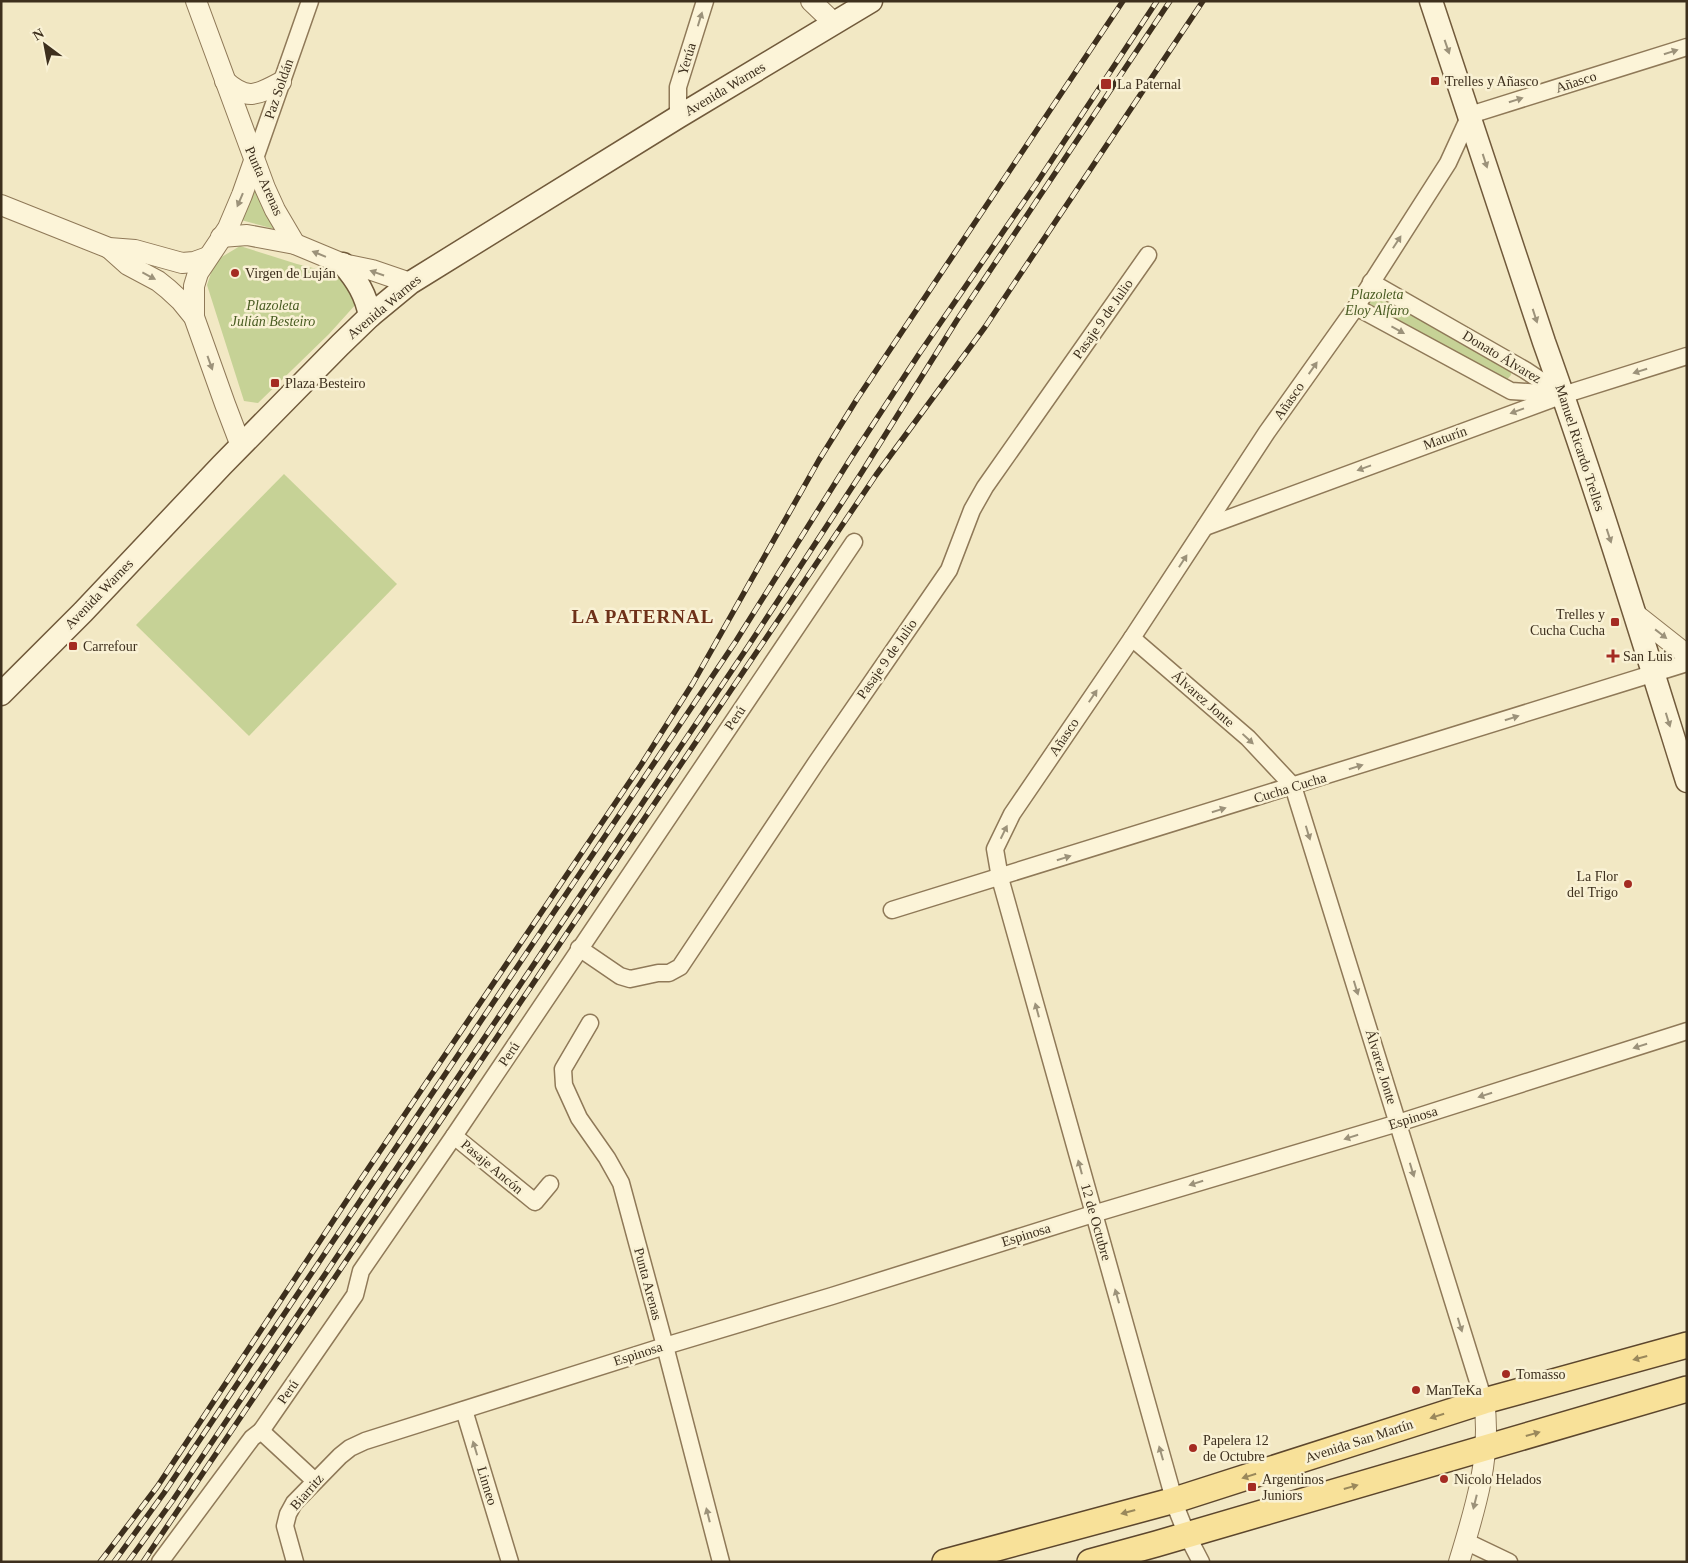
<svg xmlns="http://www.w3.org/2000/svg" width="1688" height="1563" viewBox="0 0 1688 1563" font-family="Georgia,serif">
  <rect width="100%" height="100%" fill="#f2e8c4"/>
  <g fill="#c6d296">
    <path d="M253,182L278,230L241,220Z"/>
    <path d="M240,246L297,264L341,275L357,303L329,334L258,403L244,401L207,285L215,261Z"/>
    <path d="M1371,282L1512,367L1511,375L1505,382L1356,307Z"/>
    <path d="M284,474L397,584L249,736L136,625Z"/>
  </g>
  <g fill="none" stroke-linecap="round" stroke-linejoin="round">
    <g stroke="#8f7958" stroke-width="19">
      <g id="minor">
        <path d="M678,117V87L705,1"/>
        <path d="M254,161L310,1"/>
        <path d="M1371,282L1525,370L1561,394"/>
        <path d="M1356,307L1511,391L1557,394"/>
        <path d="M1205,527L1563,395L1687,356"/>
        <path d="M1132,638L1248,738L1293,786L1484,1401"/>
        <path d="M892,910L1687,663"/>
        <path d="M579,948L620,976L630,979L658,973H669L680,967L816,763L949,570L972,510L985,487L1148,255"/>
        <path d="M590,1023L563,1069L564,1085L579,1118L607,1158L621,1183L665,1346L721,1562"/>
        <path d="M454,1136L535,1202L550,1184"/>
        <path d="M464,1410L510,1562"/>
        <path d="M261,1431L315,1481"/>
        <path d="M1465,1541L1509,1562"/>
        <path d="M160,1562L252,1438L261,1431L355,1295L361,1271L454,1136L854,542"/>
        <path d="M295,1562L285,1526L288,1514L294,1503L340,1456L350,1448L365,1441L665,1346L832,1296L1093,1214L1398,1123L1687,1031"/>
        <path d="M1201,1562L1187,1535L1177,1510L1000,878L995,849L1012,814L1132,638L1267,432L1356,307L1448,163L1470,115L1687,47"/>
      </g>
    </g>
    <g stroke="#8f7958" stroke-width="22">
      <g id="tertiary">
        <path d="M196,1L265,188L275,210L295,244"/>
        <path d="M811,1L834,23"/>
        <path d="M225,81C247,101 257,95 281,82"/>
        <path d="M1,205L109,248L135,250L182,263L194,262L208,257"/>
        <path d="M221,237L247,235L295,244L343,264L372,270L410,283"/>
        <path d="M109,248L128,265L158,281L168,289L181,301L194,317L225,404L241,446"/>
        <path d="M194,317V286L198,273L228,228L242,195L254,161"/>
        <path d="M1634,613L1687,655"/>
        <path d="M1459,1562C1475,1510 1492,1455 1484,1401"/>
      </g>
    </g>
    <g stroke="#715a3b" stroke-width="25">
      <g id="secondary">
        <path d="M1431,1L1544,342C1596,487 1641,634 1687,781"/>
        <path d="M343,264C357,280 366,295 370,316"/>
        <path d="M1,694L83,612L222,465L340,345L370,316L410,283L678,117L871,1"/>
      </g>
    </g>
    <g stroke="#5c462d" stroke-width="28">
      <g id="primary">
        <path d="M945,1562L1175,1500L1484,1401L1687,1345"/>
        <path d="M1090,1562L1156,1544L1687,1389"/>
      </g>
    </g>
    <use href="#minor" stroke="#fcf4d8" stroke-width="16"/>
    <use href="#tertiary" stroke="#fcf4d8" stroke-width="20"/>
    <use href="#secondary" stroke="#fcf4d8" stroke-width="22"/>
    <use href="#primary" stroke="#f8e199" stroke-width="25"/>
    <g stroke="#3d2f1d" stroke-width="5.5">
      <g id="rail">
        <path d="M100,1562L157,1487L353,1191L641,765L693,683L819,460L857,399L1123,1"/>
        <path d="M114,1562L164,1493L736,641L849,461L919,354L1036,184L1157,1"/>
        <path d="M128,1562L173,1500L747,648L862,472L957,320L1170,1"/>
        <path d="M143,1562L876,475L985,327L1203,1"/>
      </g>
    </g>
    <use href="#rail" stroke="#f9f1d4" stroke-width="4" stroke-dasharray="11" stroke-linecap="butt"/>
  </g>
  <defs><path id="oneway-solid" d="M-6-.8H1V-3.2L6.5 0L1 3.2V.8H-6Z" transform="scale(1.25)"/></defs>
  <g fill="#9c927a">
    <use href="#oneway-solid" transform="translate(700 19) rotate(-73)"/>
    <use href="#oneway-solid" transform="translate(1447 47) rotate(71)"/>
    <use href="#oneway-solid" transform="translate(1671 52) rotate(-18)"/>
    <use href="#oneway-solid" transform="translate(1516 100) rotate(-18)"/>
    <use href="#oneway-solid" transform="translate(1485 161) rotate(72)"/>
    <use href="#oneway-solid" transform="translate(240 200) rotate(113)"/>
    <use href="#oneway-solid" transform="translate(1397 242) rotate(-57)"/>
    <use href="#oneway-solid" transform="translate(319 254) rotate(-158)"/>
    <use href="#oneway-solid" transform="translate(377 273) rotate(-161)"/>
    <use href="#oneway-solid" transform="translate(149 276) rotate(28)"/>
    <use href="#oneway-solid" transform="translate(1535 316) rotate(72)"/>
    <use href="#oneway-solid" transform="translate(1398 330) rotate(29)"/>
    <use href="#oneway-solid" transform="translate(210 363) rotate(70)"/>
    <use href="#oneway-solid" transform="translate(1313 368) rotate(-55)"/>
    <use href="#oneway-solid" transform="translate(1640 371) rotate(163)"/>
    <use href="#oneway-solid" transform="translate(1517 411) rotate(160)"/>
    <use href="#oneway-solid" transform="translate(1364 468) rotate(160)"/>
    <use href="#oneway-solid" transform="translate(1609 536) rotate(72)"/>
    <use href="#oneway-solid" transform="translate(1183 561) rotate(-57)"/>
    <use href="#oneway-solid" transform="translate(1661 634) rotate(38)"/>
    <use href="#oneway-solid" transform="translate(1093 696) rotate(-56)"/>
    <use href="#oneway-solid" transform="translate(1512 718) rotate(-17)"/>
    <use href="#oneway-solid" transform="translate(1668 720) rotate(73)"/>
    <use href="#oneway-solid" transform="translate(1248 739) rotate(43)"/>
    <use href="#oneway-solid" transform="translate(1356 767) rotate(-17)"/>
    <use href="#oneway-solid" transform="translate(1219 810) rotate(-17)"/>
    <use href="#oneway-solid" transform="translate(1004 832) rotate(-64)"/>
    <use href="#oneway-solid" transform="translate(1308 833) rotate(73)"/>
    <use href="#oneway-solid" transform="translate(1064 858) rotate(-17)"/>
    <use href="#oneway-solid" transform="translate(1356 988) rotate(73)"/>
    <use href="#oneway-solid" transform="translate(1037 1010) rotate(-105)"/>
    <use href="#oneway-solid" transform="translate(1640 1046) rotate(162)"/>
    <use href="#oneway-solid" transform="translate(1485 1095) rotate(162)"/>
    <use href="#oneway-solid" transform="translate(1351 1137) rotate(163)"/>
    <use href="#oneway-solid" transform="translate(1080 1167) rotate(-105)"/>
    <use href="#oneway-solid" transform="translate(1412 1170) rotate(73)"/>
    <use href="#oneway-solid" transform="translate(1196 1183) rotate(163)"/>
    <use href="#oneway-solid" transform="translate(1117 1296) rotate(-106)"/>
    <use href="#oneway-solid" transform="translate(1460 1325) rotate(73)"/>
    <use href="#oneway-solid" transform="translate(475 1448) rotate(-107)"/>
    <use href="#oneway-solid" transform="translate(1161 1453) rotate(-106)"/>
    <use href="#oneway-solid" transform="translate(1475 1502) rotate(104)"/>
    <use href="#oneway-solid" transform="translate(708 1515) rotate(-104)"/>
  </g>
  <g fill="#9a885b">
    <use href="#oneway-solid" transform="translate(1640 1358) rotate(165)"/>
    <use href="#oneway-solid" transform="translate(1437 1416) rotate(162)"/>
    <use href="#oneway-solid" transform="translate(1533 1434) rotate(-16)"/>
    <use href="#oneway-solid" transform="translate(1249 1476) rotate(162)"/>
    <use href="#oneway-solid" transform="translate(1351 1487) rotate(-16)"/>
    <use href="#oneway-solid" transform="translate(1128 1512) rotate(165)"/>
  </g>
  <g fill="#a42b22" stroke="#f9f1d4" stroke-width="2">
    <rect x="1430" y="76" width="10" height="10" rx="2.5"/>
    <rect x="1100" y="78" width="12" height="12" rx="2.5"/>
    <circle cx="235" cy="273" r="5"/>
    <rect x="270" y="378" width="10" height="10" rx="2.5"/>
    <rect x="1610" y="617" width="10" height="10" rx="2.5"/>
    <rect x="68" y="641" width="10" height="10" rx="2.5"/>
    <path d="M1610.5 648.5h5v5h5v5h-5v5h-5v-5h-5v-5h5z"/>
    <circle cx="1628" cy="884" r="5"/>
    <circle cx="1506" cy="1374" r="5"/>
    <circle cx="1416" cy="1390" r="5"/>
    <circle cx="1193" cy="1448" r="5"/>
    <circle cx="1444" cy="1479" r="5"/>
    <rect x="1247" y="1482" width="10" height="10" rx="2.5"/>
  </g>
  <g text-anchor="middle" dominant-baseline="central" stroke-width="5" stroke-linejoin="round" paint-order="stroke">
    <g font-size="14" fill="#3d2f1d" stroke="#f9f1d4">
      <text transform="translate(687 59) rotate(-73)">Yerúa</text>
      <text transform="translate(1576 82) rotate(-18)">Añasco</text>
      <text transform="translate(279 89) rotate(-71)">Paz Soldán</text>
      <text transform="translate(725 89) rotate(-31)">Avenida Warnes</text>
      <text transform="translate(264 181) rotate(66)">Punta Arenas</text>
      <text transform="translate(384 307) rotate(-40)">Avenida Warnes</text>
      <text transform="translate(1103 319) rotate(-55)">Pasaje 9 de Julio</text>
      <text transform="translate(1502 357) rotate(31)">Donato Álvarez</text>
      <text transform="translate(1289 401) rotate(-55)">Añasco</text>
      <text transform="translate(1445 438) rotate(-20)">Maturín</text>
      <text transform="translate(1580 448) rotate(72)">Manuel Ricardo Trelles</text>
      <text transform="translate(99 594) rotate(-46)">Avenida Warnes</text>
      <text transform="translate(887 659) rotate(-55)">Pasaje 9 de Julio</text>
      <text transform="translate(1203 699) rotate(41)">Álvarez Jonte</text>
      <text transform="translate(735 718) rotate(-56)">Perú</text>
      <text transform="translate(1064 737) rotate(-56)">Añasco</text>
      <text transform="translate(1290 788) rotate(-17)">Cucha Cucha</text>
      <text transform="translate(509 1054) rotate(-56)">Perú</text>
      <text transform="translate(1381 1067) rotate(73)">Álvarez Jonte</text>
      <text transform="translate(1413 1118) rotate(-17)">Espinosa</text>
      <text transform="translate(492 1167) rotate(40)">Pasaje Ancón</text>
      <text transform="translate(1096 1222) rotate(74)">12 de Octubre</text>
      <text transform="translate(1026 1235) rotate(-17)">Espinosa</text>
      <text transform="translate(648 1284) rotate(75)">Punta Arenas</text>
      <text transform="translate(638 1354) rotate(-18)">Espinosa</text>
      <text transform="translate(288 1392) rotate(-55)">Perú</text>
      <text transform="translate(1359 1441) rotate(-18)">Avenida San Martín</text>
      <text transform="translate(487 1486) rotate(73)">Linneo</text>
      <text transform="translate(307 1492) rotate(-49)">Biarritz</text>
    </g>
    <g font-size="14" fill="#3d2f1d" stroke="#f9f1d4" text-anchor="start">
      <text x="1445" y="81">Trelles y Añasco</text>
      <text x="1117" y="84">La Paternal</text>
      <text x="245" y="273">Virgen de Luján</text>
      <text x="285" y="383">Plaza Besteiro</text>
      <text x="1605" y="614" text-anchor="end">Trelles y<tspan x="1605" dy="16">Cucha Cucha</tspan></text>
      <text x="83" y="646">Carrefour</text>
      <text x="1623" y="656">San Luis</text>
      <text x="1618" y="876" text-anchor="end">La Flor<tspan x="1618" dy="16">del Trigo</tspan></text>
      <text x="1516" y="1374">Tomasso</text>
      <text x="1426" y="1390">ManTeKa</text>
      <text x="1203" y="1440">Papelera 12<tspan x="1203" dy="16">de Octubre</tspan></text>
      <text x="1262" y="1479">Argentinos<tspan x="1262" dy="16">Juniors</tspan></text>
      <text x="1454" y="1479">Nicolo Helados</text>
    </g>
    <g font-size="14" font-style="italic" fill="#495c22" stroke="#f9f1d4">
      <text x="1377" y="294">Plazoleta<tspan x="1377" dy="16">Eloy Alfaro</tspan></text>
      <text x="273" y="305">Plazoleta<tspan x="273" dy="16">Julián Besteiro</tspan></text>
    </g>
    <g font-size="19" font-weight="bold" letter-spacing="1" fill="#6e3119" stroke="#f9f1d4">
      <text x="643" y="616">LA PATERNAL</text>
    </g>
  </g>
  <rect width="1688" height="1563" fill="none" stroke="#3d2f1d" stroke-width="5"/>
  <g transform="translate(45 45) rotate(328)" stroke="#f9f1d4" stroke-width="4" paint-order="stroke">
  <path d="M0-4L9 19L0 12L-9 19Z" fill="#3d2f1d"/>
  <text y="-8" font-size="14" font-weight="bold" text-anchor="middle" fill="#3d2f1d">N</text>
  </g>
</svg>
